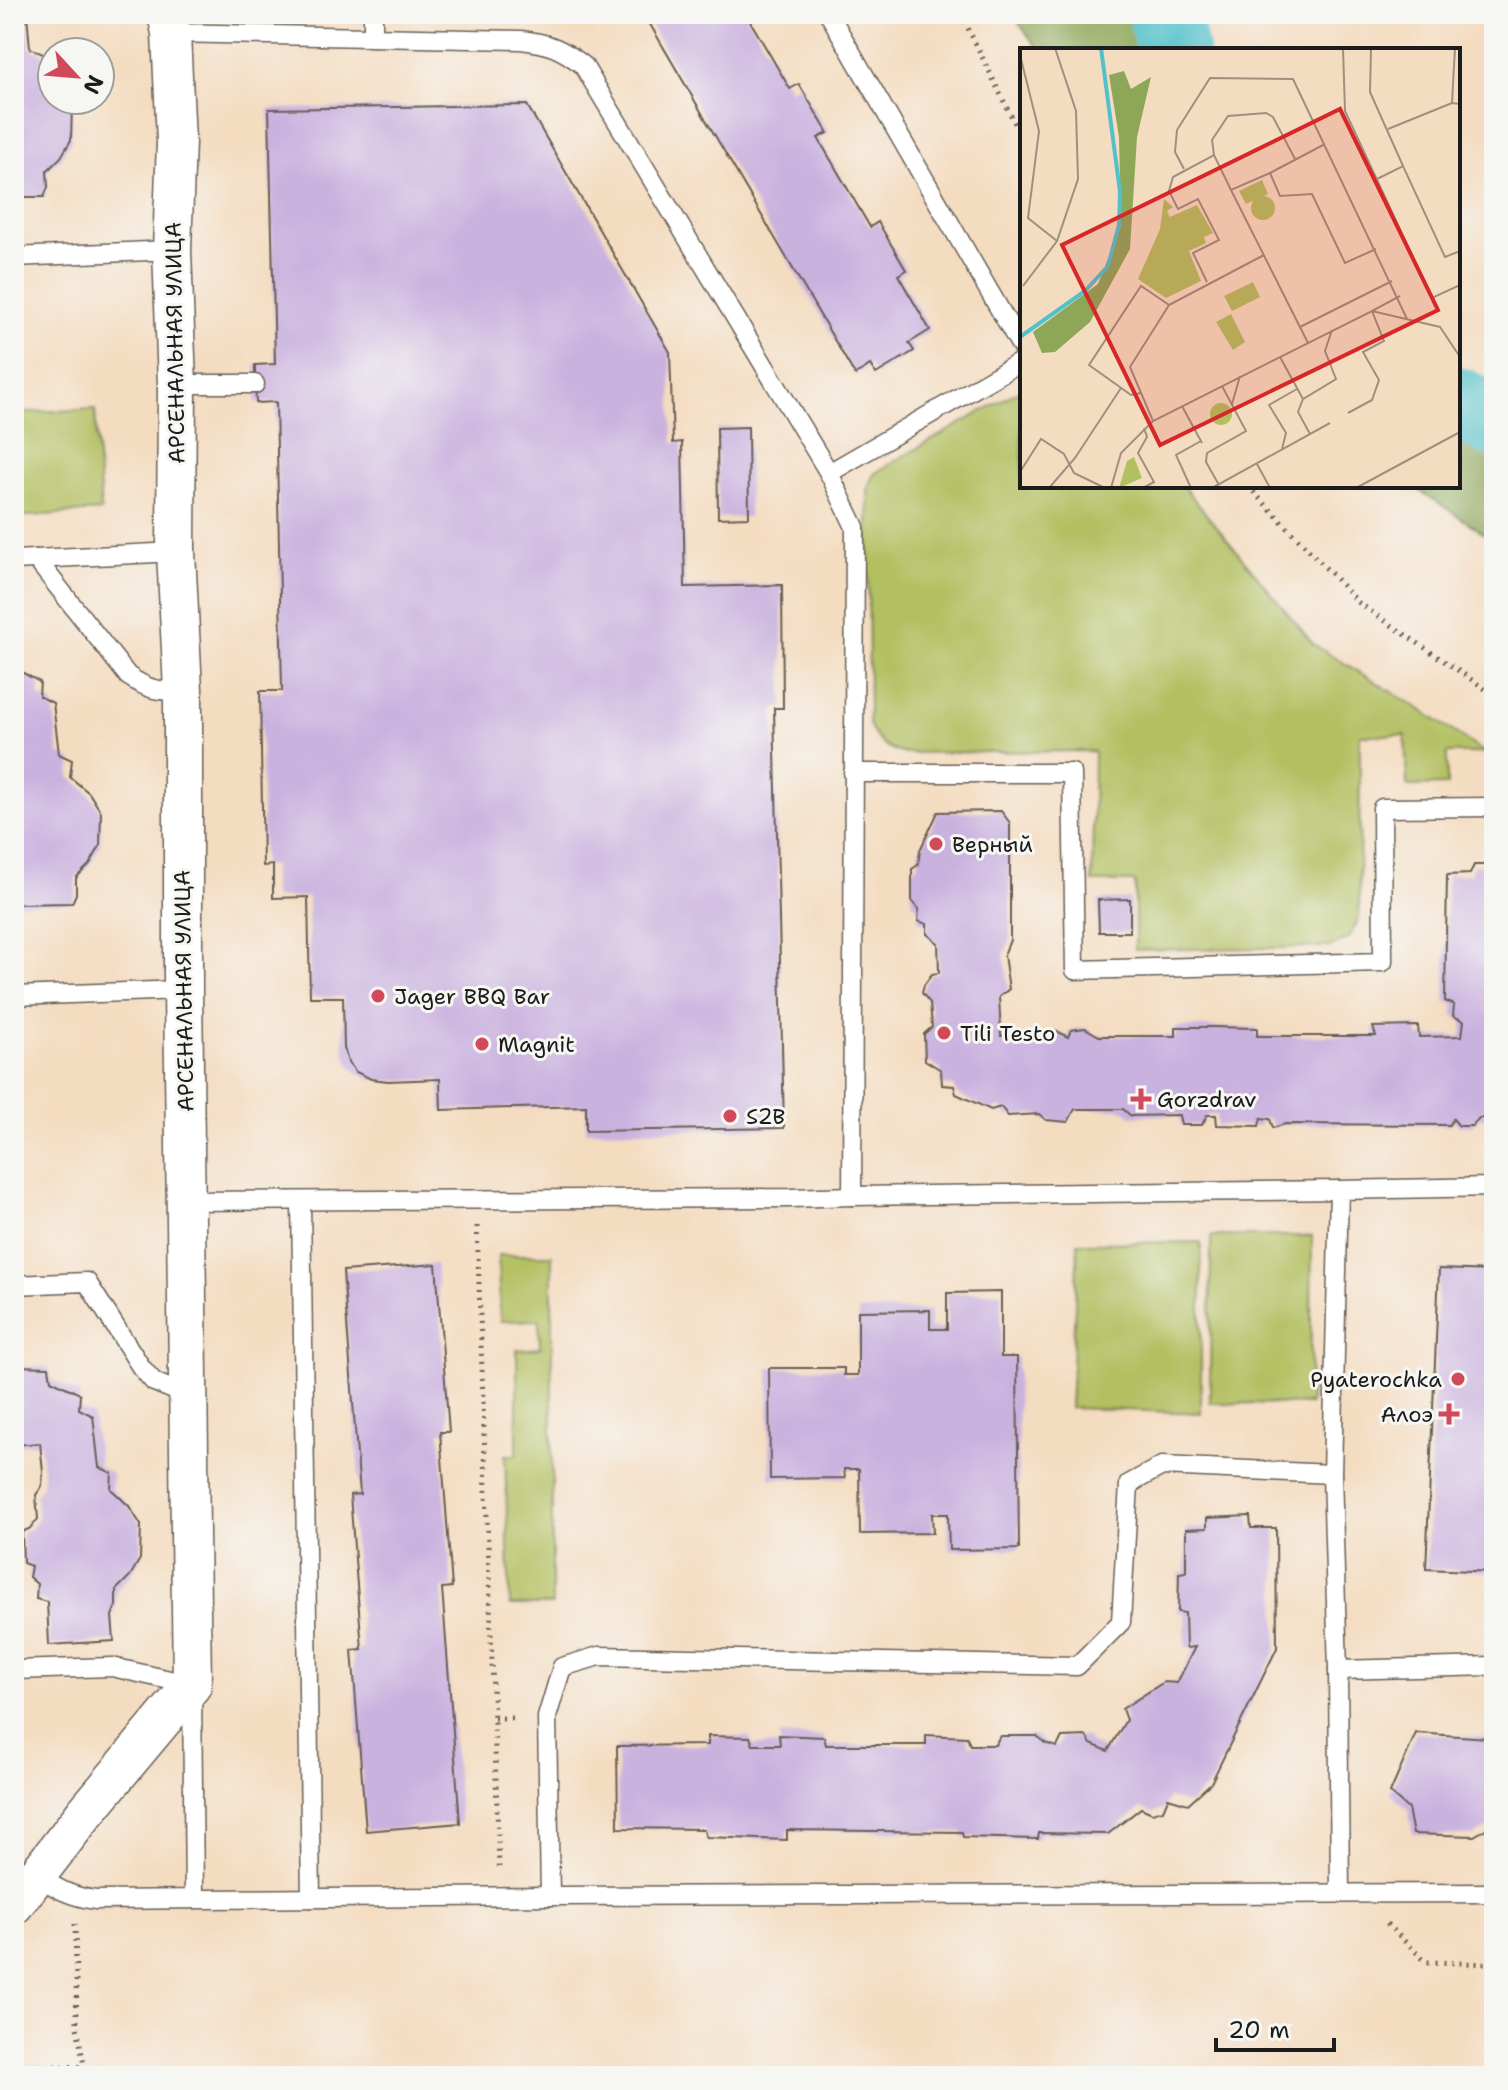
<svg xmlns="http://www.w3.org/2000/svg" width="1508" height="2090" viewBox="0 0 1508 2090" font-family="'Shantell Sans',sans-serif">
  <rect width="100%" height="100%" fill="#f6f6f2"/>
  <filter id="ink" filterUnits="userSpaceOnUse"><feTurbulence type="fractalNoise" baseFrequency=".0125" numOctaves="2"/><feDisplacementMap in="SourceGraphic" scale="16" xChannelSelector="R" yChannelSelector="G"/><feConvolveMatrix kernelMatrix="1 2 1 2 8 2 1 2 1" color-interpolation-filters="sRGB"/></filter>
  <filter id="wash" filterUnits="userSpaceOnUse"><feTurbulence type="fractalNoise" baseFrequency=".006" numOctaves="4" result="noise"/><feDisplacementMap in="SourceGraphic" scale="32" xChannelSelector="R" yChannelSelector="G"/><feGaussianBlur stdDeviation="1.8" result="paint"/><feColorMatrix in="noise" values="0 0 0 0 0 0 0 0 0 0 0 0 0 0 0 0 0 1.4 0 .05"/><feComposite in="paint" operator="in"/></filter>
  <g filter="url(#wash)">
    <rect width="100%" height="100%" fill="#f4dcc0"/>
    <g fill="#b3c062" stroke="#686e3f" stroke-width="2">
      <path d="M1022,389V486H1183L1313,644L1423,711L1485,753H1447V785L1407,786L1405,735H1360L1359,918L1349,938L1330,947L1135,950V882H1092L1094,751L902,753C884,747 876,741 869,724L868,487L874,474L886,466Z"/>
      <path d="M95,409L101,511L14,517V413Z"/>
      <path d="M1211,1236H1312L1310,1404L1210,1403Z"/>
      <path d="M1201,1242V1413L1070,1408L1078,1243Z"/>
      <path d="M498,1255H552V1605H510L505,1455H517V1350L540,1348L539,1320L500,1321Z"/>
    </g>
    <g fill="#8ea658" stroke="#55613a" stroke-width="2">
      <path d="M1012,14H1152L1157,50H1039Z"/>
      <path d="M1458,421L1494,439V540L1413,486H1458Z"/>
    </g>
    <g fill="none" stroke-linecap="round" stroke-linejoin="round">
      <g stroke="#53c1ca" stroke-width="72">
        <path d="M1164,14L1173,50"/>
        <path d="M1458,403L1494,421"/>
      </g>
    </g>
    <g id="blocks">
      <g fill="#cab2df">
        <path d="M14,14H27L30,48L43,54L42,70L52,80V100H68L72,106L71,140L61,157L47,171L48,187L44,197H14Z"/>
        <path d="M644,14H746L790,89L799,84L828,133L818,138L870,227L878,222L906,270L898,275L930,330L909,343L914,351L876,374L870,365L855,375Z"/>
        <path d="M527,105L670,352L673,443L682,442L685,587L782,585L783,708H774L784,1128L586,1131V1106L441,1110L440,1079L388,1081L371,1079L356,1072L348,1062L344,1048L343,997H310L308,897L273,898V865L263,866L260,691H282L276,402L256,403L255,384V365L275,364L269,109Z"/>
        <path d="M748,427L749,517L718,518L717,428Z"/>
        <path d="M14,668L40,682L39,696L53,703L59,754L72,760L70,777L89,793L101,812L100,846L90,864L76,878V894L72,903L14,904Z"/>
        <path d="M1001,811L1010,823V940L1004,955L1009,989L999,997L1001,1036L1057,1031L1068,1037L1071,1030L1085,1028L1099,1036H1176V1027H1211L1257,1028V1036H1376L1373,1027L1418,1026L1419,1037L1462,1036L1464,1021L1453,1016L1454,1005L1445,1001L1447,875L1470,874L1474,865H1494V1118H1479L1472,1126H1459L1453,1119L1449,1125L1285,1124L1273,1128L1270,1119L1261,1118L1259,1126L1217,1125L1216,1115H1207L1202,1125H1181L1179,1115L1131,1116L1123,1109H1075L1068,1122L1046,1120L1039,1114L1008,1116L1001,1107L991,1110L956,1094L954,1086L942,1085L941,1070L925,1060L924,1034L932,1027L930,1003L922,993L924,985L932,974L939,973L938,943L927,934V924L918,921L919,909L912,901V869L918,865L920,850L938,812Z"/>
        <path d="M1130,899V932H1099L1098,900Z"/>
        <path d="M436,1264L449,1432H440L452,1587L442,1588L460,1823L366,1831L352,1650L362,1649L350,1495L360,1494L343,1271Z"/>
        <path d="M1439,1269L1494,1271V1572L1426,1569Z"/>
        <path d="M1001,1292V1357H1017L1019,1549L949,1550L948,1514H932L933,1533L860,1534L859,1469H844L845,1478L770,1479L769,1368H844V1375H858V1311L930,1310V1329H947V1293Z"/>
        <path d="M14,1366L49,1367L51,1380L80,1394L79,1409L93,1416L99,1467L112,1473L111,1489L129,1506L141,1525L140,1559L130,1576L116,1590V1606L112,1616L114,1641L49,1645L47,1602L36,1599L37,1584L29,1577L31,1566L23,1563L22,1532L31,1528L38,1519L36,1495L42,1486L43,1472L40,1443L14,1445Z"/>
        <path d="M1250,1516L1251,1528H1276L1277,1648L1211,1783L1188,1804L1168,1798L1163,1810L1152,1813L1141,1808L1108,1834L1039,1833L1038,1839L963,1837L962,1832L787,1830V1840L706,1837L704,1829L618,1828L617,1746L708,1745V1736L750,1737L753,1745H780L779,1735L824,1737L826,1745H926V1735L967,1737L970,1745H995L1000,1736H1037L1045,1743L1057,1747L1062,1737L1086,1736L1091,1744L1108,1751L1126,1720L1122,1709L1164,1682L1177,1683L1195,1647L1186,1648L1185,1613L1178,1612L1179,1573L1186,1572V1529L1207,1528V1518Z"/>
        <path d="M1489,1728H1494V1824L1474,1836L1413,1834L1408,1809L1390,1793L1416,1733L1488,1738Z"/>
      </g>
    </g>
  </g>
  <g filter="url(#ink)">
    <use href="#blocks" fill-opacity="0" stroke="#685f55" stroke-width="2"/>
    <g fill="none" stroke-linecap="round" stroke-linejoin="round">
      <g stroke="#685f55" stroke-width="21">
        <g id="service">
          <path d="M829,14L1022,348"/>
          <path d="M171,33L521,40C548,43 561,48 583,65L829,473L1022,361"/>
          <path d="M373,37V14"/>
          <path d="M14,257L172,250"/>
          <path d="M177,384H255"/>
          <path d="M829,473L855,527L852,1196"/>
          <path d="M36,559L128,676C149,690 158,692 183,690"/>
          <path d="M14,560L176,552"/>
          <path d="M853,773H1072L1075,970L1383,962L1382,808L1494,807"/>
          <path d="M14,996L183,990"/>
          <path d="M187,1201L791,1198L852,1196L1339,1190"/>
          <path d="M301,1201L311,1898"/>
          <path d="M14,1285L87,1282L141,1367L154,1382L171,1389L190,1388"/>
          <path d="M1332,1474L1339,1190L1494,1187"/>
          <path d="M14,1670L112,1667L192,1685L194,1899"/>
          <path d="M1338,1670L1494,1666"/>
          <path d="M37,1875C56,1889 72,1897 96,1900L550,1896L1494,1893"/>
          <path d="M550,1896L547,1717L562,1667L599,1656L1077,1666L1121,1622L1129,1484L1162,1466L1332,1474L1338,1670L1340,1893"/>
        </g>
      </g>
      <g stroke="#685f55" stroke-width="41">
        <path id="minor" d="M14,1905L85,1813L192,1685L183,990V690L176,552L177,384L172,250L176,142L171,33L167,14"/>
      </g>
      <g stroke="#685f55" stroke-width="5" stroke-dasharray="2 6" stroke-linecap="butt">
        <path d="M961,14L1022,138"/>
        <path d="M1248,486L1359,603L1494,695"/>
        <path d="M477,1226L499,1867"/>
        <path d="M1411,1379L1435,1375"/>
        <path d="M494,1718H517"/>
        <path d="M75,1924L77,2027L86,2076"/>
        <path d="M1387,1924L1426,1962L1494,1964"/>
        <path d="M14,2065L84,2067"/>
      </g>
      <use href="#service" stroke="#fff" stroke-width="18"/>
      <use href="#minor" stroke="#fff" stroke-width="38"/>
    </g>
  </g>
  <g fill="#d1495b" stroke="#f6f6f2" stroke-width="3">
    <circle cx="936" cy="844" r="8"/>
    <circle cx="378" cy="996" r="8"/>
    <circle cx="944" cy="1033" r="8"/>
    <circle cx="482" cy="1044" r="8"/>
    <path d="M1137 1087h8v8h8v8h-8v8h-8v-8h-8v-8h8z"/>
    <circle cx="730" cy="1116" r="8"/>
    <circle cx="1458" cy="1379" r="8"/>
    <path d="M1445 1402h8v8h8v8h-8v8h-8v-8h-8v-8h8z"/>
  </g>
  <g text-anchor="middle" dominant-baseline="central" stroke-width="6" stroke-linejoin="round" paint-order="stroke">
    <g font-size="22" fill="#1c1c1c" stroke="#f6f6f2">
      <text transform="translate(175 343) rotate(-91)">АРСЕНАЛЬНАЯ УЛИЦА</text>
      <text transform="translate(184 991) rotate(-91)">АРСЕНАЛЬНАЯ УЛИЦА</text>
    </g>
    <g font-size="22" fill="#1c1c1c" stroke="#f6f6f2" text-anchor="start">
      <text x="952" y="844">Верный</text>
      <text x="394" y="996">Jager BBQ Bar</text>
      <text x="960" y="1033">Tili Testo</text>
      <text x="498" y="1044">Magnit</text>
      <text x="1157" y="1099">Gorzdrav</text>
      <text x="746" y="1116">S2B</text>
      <text x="1442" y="1379" text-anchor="end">Pyaterochka</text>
      <text x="1433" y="1414" text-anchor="end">Алоэ</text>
    </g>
  </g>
  <g transform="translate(1020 48)">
    <rect width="440" height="440" fill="#f4dcc0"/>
    <path d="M242,132L248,146L226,156L219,143ZM231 160a12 12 0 1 1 24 0a12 12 0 1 1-24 0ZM144,151L153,159L147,163L150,169L177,157L193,185L184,189L186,195L169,203L181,233L146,250L118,231L140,181ZM233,234L240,249L212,263L204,248ZM211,266L225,294L213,302L196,274ZM190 366a11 11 0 1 1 22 0a11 11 0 1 1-22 0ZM114,409L122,430L99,440L107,413Z" fill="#b3c062"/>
    <path d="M104,23L111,41L131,29L117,89L110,201L70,274L35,304L22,305L13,284L78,236L101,178L99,89L89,27Z" fill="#8ea658"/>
    <path fill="none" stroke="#53c1ca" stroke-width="4" d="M0,289L65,243L88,218L99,177L100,144L81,0"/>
    <path fill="none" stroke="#9e8f7e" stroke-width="2" d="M323,0L325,63L412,250L440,237M351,0L350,44L383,118M435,0L432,55L440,56M0,7L19,83L8,170L37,193M368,81L432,55M305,96L250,125L260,148L292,146L325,215L356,201M194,107L192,92L208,68L246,65L253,69L275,111M164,121L155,104L157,82L190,30L273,31L387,271M357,131L383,118L425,209L440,203M211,142L288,295M187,234L173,205L199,192L178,151L158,161L149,143L153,129L194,107L211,142L250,125M3,238L37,193L58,131L56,63L35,0M149,257L244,207M280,279L372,233M260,309L283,351L316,331L305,303L312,282M121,345L111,347L69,317L121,238L149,257L110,319L133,373M283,351L278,364L290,386M212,356L220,328M162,358L182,395M328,365L352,352L359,332L343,304L364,293L352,263L380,248M262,401L266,385L249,357L277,341M237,416L250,440M0,424L21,391L44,406L54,425L85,440M199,437L186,414L187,405L226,383L202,338M29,440L55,410L101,340M91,440L101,405L133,373L352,263L420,279L440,309M123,440L134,434L118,405L127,389L124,380M171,440L156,407L181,393M192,440L310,375M336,440L440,384"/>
    <path fill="#d62828" fill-opacity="0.15" stroke="#d62828" stroke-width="4" d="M320,61L418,262L140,397L42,197Z"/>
    <rect width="440" height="440" fill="none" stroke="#1c1c1c" stroke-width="4"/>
  </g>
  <rect width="1508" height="2090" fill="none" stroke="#f6f6f2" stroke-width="48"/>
  <g transform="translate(76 76) rotate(116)"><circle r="38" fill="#f6f6f2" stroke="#9f9f9c" stroke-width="2"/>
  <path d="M0-6L14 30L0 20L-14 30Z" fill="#d1495b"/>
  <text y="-12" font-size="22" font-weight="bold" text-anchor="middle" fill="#1c1c1c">N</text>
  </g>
  <path d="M1216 2038v12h118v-12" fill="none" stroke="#1c1c1c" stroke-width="4"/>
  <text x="1228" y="2038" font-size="24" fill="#1c1c1c" stroke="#f6f6f2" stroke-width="6" paint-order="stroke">20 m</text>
</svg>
